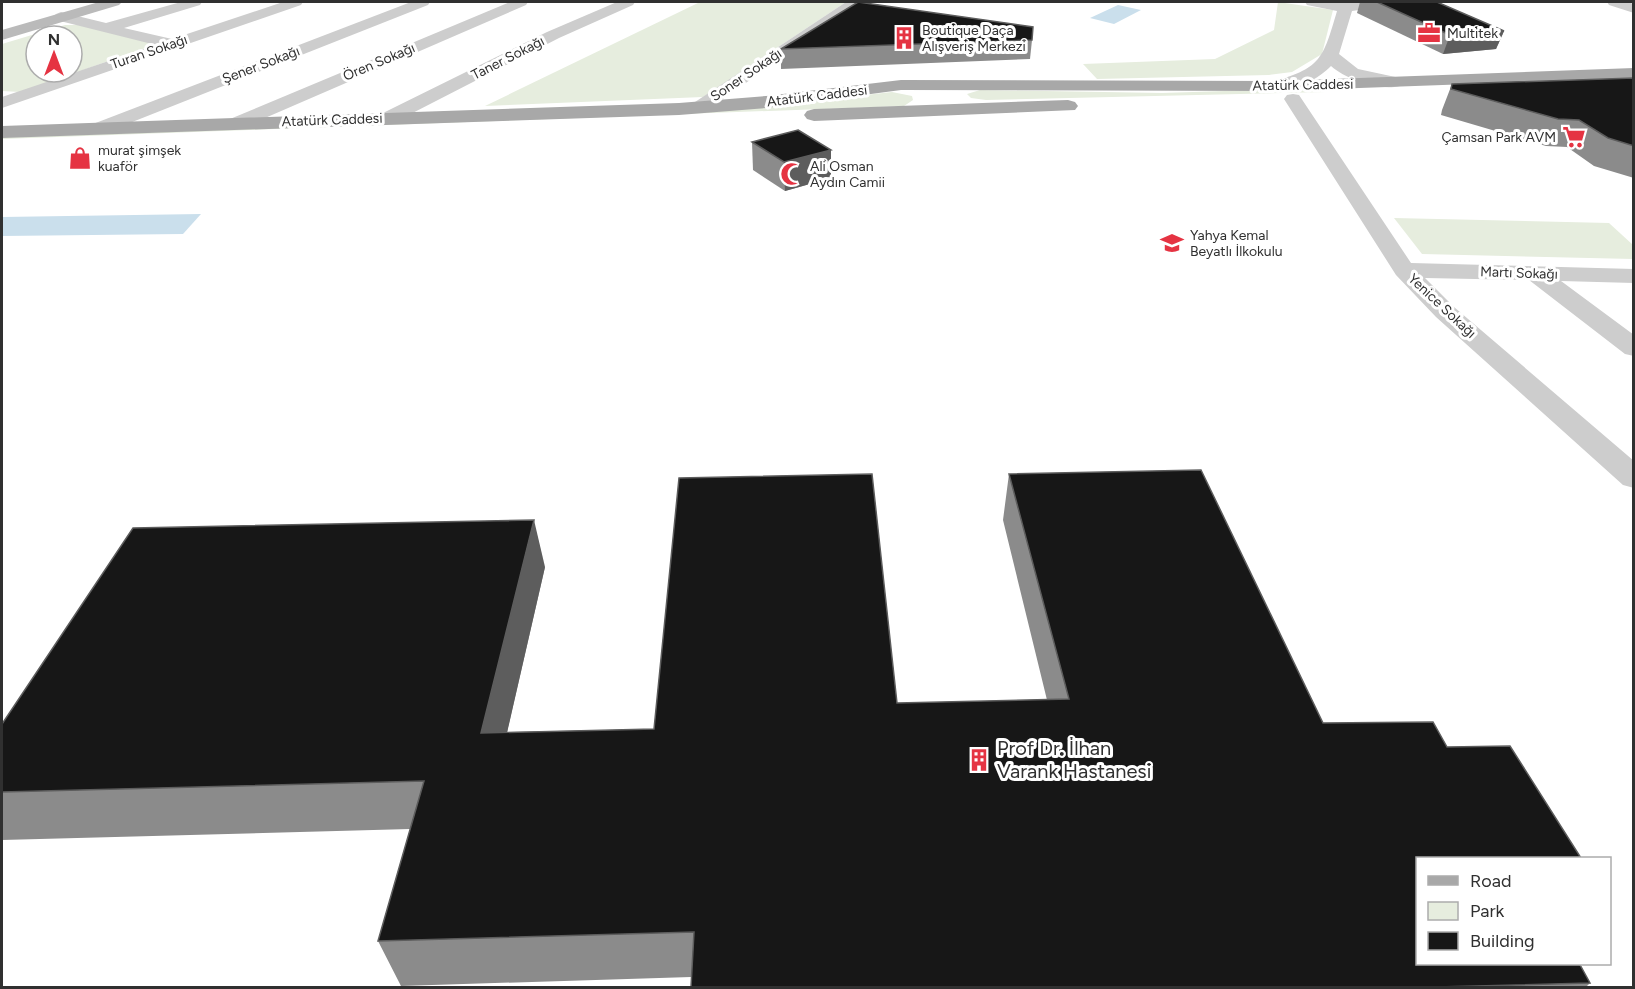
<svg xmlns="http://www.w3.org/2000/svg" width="1635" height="989" viewBox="0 0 1635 989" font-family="Figtree,sans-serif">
  <rect width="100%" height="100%" fill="#fff"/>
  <g fill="#e6edde" fill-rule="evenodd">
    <path d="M700,2H846L703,97L485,106Z"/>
    <path d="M1278,2L1333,10L1322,54L1292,72L1269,75L1097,79L1083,64L1215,59L1274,30Z"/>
    <path d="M65,25H81L160,43L20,92L2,91V44ZM36,36H72V72H36Z"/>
    <path d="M1321,88L1326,92L986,100L971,98L967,94L980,90L1162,93Z"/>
    <path d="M892,92L912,96L913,100L904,106L2,139V135L309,124L830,99Z"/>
    <path d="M1394,218L1609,223L1633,245V259L1422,254Z"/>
  </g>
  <g fill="#cadfec">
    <path d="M1118,5L1141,10L1114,24L1090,18Z"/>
    <path d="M201,214L183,234L2,236V217Z"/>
  </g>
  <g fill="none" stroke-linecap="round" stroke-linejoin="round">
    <g fill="#cdcdcd" fill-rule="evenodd">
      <path d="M181,2H202L200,5L124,28L172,39L283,2H303L301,5L2,108V97L156,45L56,20L53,17L56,14L61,12L106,23Z"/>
      <path d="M411,2H430L428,5L107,132H93L91,128L93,124Z"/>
      <path d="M510,2H528L526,5L244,127H230L228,123L230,119Z"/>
      <path d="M617,2H635L633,5L559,38L397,121H383L381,117L383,113L547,32Z"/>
      <path d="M846,2H862L704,112H692L689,108L692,104Z"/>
      <path d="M1305,2H1393L1391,5L1386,6L1352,11L1339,54L1358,69L1400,78L1403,82L1400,86C1379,91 1347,80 1331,66C1318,80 1289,94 1270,90L1267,86L1270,82C1321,69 1323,59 1337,11L1307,5Z"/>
      <path d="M1607,2H1627L1634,4V13L1609,5Z"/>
      <path d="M1293,94L1299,95L1411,263L1634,269V283L1561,281L1634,335V356L1625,354L1529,280L1425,278L1454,307L1634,461V488L1623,485L1436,317L1396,275L1284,99L1287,95Z"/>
    </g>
    <path fill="#bababa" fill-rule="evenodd" d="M99,2H122L119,5L2,40V30Z"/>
    <g fill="#a8a8a8" fill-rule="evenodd">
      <path d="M1634,68V78L1276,91L901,90L766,108L679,115L2,138V126L679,103L766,96L901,80L1276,81Z"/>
      <path d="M1068,100L1075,102L1078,106L1075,110L814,121L807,119L804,115L807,111L814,109Z"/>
    </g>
  </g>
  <g fill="#8b8b8b">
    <path d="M1360,2H1437L1504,31L1496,49L1443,54L1357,13Z"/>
    <path d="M1032,40L1030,59L781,69V49Z"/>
    <path d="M1634,78V178L1594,166L1567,147L1546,146L1441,115L1442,110L1452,84Z"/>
    <path d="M752,142L831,150V178L785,191L753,170Z"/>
    <path d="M1009,474L1323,723L1418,858L1590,983L1586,987H691V977L401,986L378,941L410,829L2,840V724L545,567L507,732L654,729L1047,700L1003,520Z"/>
  </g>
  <g fill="#5d5d5d">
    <path d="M1504,31L1496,49L1443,54L1450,35Z"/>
    <path d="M831,150V178L785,191L784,162Z"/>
    <path d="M534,520L545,567L496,781L481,733Z"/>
  </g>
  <g fill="#171717" stroke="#5d5d5d" stroke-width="1.5">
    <path d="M858,2L1033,27L1032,40L781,49Z"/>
    <path d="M1377,2H1437L1504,31L1450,35Z"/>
    <path d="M1634,78V146L1608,138L1579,120L1558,119L1451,89L1452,84Z"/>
    <path d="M798,130L831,150L784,162L752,142Z"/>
    <path d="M1201,470L1323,723L1433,722L1447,747L1510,746L1581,858H1418V963H1579L1590,983L1436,987H691L694,932L378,941L424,781L2,792V724L133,528L534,520L481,733L654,729L679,478L872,474L897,703L1069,699L1009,474Z"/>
  </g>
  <defs>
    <g id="office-bare" transform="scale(1.8)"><path d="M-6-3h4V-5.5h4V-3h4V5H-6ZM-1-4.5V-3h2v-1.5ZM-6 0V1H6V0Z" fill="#e53342" stroke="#fff" stroke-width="2.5" paint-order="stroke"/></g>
    <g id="building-bare" transform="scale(1.8)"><path d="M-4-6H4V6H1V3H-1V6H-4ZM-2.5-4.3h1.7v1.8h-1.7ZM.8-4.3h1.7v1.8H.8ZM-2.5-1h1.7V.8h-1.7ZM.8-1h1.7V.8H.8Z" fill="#e53342" stroke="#fff" stroke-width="2.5" paint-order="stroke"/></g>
    <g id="supermarket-bare" transform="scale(1.8)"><path d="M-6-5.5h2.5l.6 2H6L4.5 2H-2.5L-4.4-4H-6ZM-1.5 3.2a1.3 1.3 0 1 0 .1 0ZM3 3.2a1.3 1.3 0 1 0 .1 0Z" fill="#e53342" stroke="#fff" stroke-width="2.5" paint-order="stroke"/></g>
    <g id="shop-bare" transform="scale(1.8)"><path d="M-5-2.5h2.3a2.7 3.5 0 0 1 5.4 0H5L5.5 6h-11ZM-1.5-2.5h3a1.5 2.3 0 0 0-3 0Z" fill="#e53342" stroke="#fff" stroke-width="2.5" paint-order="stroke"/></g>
    <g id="mosque-bare" transform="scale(1.8)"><path d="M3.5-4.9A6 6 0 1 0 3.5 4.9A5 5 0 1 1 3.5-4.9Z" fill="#e53342" stroke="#fff" stroke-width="2.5" paint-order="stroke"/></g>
    <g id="school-bare" transform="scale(1.8)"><path d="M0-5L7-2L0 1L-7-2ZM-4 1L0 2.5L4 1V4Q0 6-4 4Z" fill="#e53342" stroke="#fff" stroke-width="2.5" paint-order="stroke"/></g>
  </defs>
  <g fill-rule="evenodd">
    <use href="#office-bare" x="1429" y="33"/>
    <use href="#building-bare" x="904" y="38"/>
    <use href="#supermarket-bare" x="1574" y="137"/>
    <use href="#shop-bare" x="80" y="158"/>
    <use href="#mosque-bare" x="792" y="174"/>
    <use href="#school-bare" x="1172" y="243"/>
    <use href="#building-bare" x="979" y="760"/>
  </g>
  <g text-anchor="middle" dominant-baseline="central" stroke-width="6" stroke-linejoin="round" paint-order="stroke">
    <g font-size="14" fill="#303030" stroke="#fff" text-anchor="start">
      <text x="922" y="30">Boutique Daça<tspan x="922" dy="16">Alışveriş Merkezi</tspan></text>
      <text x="1447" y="33">Multitek</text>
      <text x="1556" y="137" text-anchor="end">Çamsan Park AVM</text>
      <text x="98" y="150">murat şimşek<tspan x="98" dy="16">kuaför</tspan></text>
      <text x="810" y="166">Ali Osman<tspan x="810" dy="16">Aydın Camii</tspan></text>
      <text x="1190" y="235">Yahya Kemal<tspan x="1190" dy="16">Beyatlı İlkokulu</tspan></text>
    </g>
    <g font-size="14" fill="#303030" stroke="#fff">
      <text transform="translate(149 52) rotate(-19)">Turan Sokağı</text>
      <text transform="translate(508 58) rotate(-27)">Taner Sokağı</text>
      <text transform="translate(379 62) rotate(-23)">Ören Sokağı</text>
      <text transform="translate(261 65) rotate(-21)">Şener Sokağı</text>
      <text transform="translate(746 75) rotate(-34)">Soner Sokağı</text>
      <text transform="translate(1303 85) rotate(-1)">Atatürk Caddesi</text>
      <text transform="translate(817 96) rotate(-7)">Atatürk Caddesi</text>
      <text transform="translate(332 120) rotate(-2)">Atatürk Caddesi</text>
      <text transform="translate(1519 273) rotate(2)">Martı Sokağı</text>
      <text transform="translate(1442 306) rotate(43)">Yenice Sokağı</text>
    </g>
    <g font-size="20" fill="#303030" stroke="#fff" text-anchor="start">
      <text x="997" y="748">Prof Dr. İlhan<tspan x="997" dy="23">Varank Hastanesi</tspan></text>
    </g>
  </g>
  <rect width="1635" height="989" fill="none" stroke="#303030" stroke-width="6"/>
  <rect x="1416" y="857" width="195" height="108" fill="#ffffff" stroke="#acacac" stroke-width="1.5"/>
  <rect x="1428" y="876" width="30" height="9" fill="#a8a8a8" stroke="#acacac" stroke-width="1.5"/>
  <text x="1470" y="887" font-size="18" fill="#303030">Road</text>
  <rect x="1428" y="902" width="30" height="18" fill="#e6edde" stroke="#acacac" stroke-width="1.5"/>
  <text x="1470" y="917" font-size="18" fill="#303030">Park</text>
  <rect x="1428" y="932" width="30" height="18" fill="#171717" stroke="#acacac" stroke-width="1.5"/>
  <text x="1470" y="947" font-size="18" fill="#303030">Building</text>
  <g transform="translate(54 54)"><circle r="28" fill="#ffffff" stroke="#acacac" stroke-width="1.5"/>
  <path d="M0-4.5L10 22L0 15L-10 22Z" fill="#e53342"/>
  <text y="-9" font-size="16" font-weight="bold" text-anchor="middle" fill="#303030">N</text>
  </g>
</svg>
